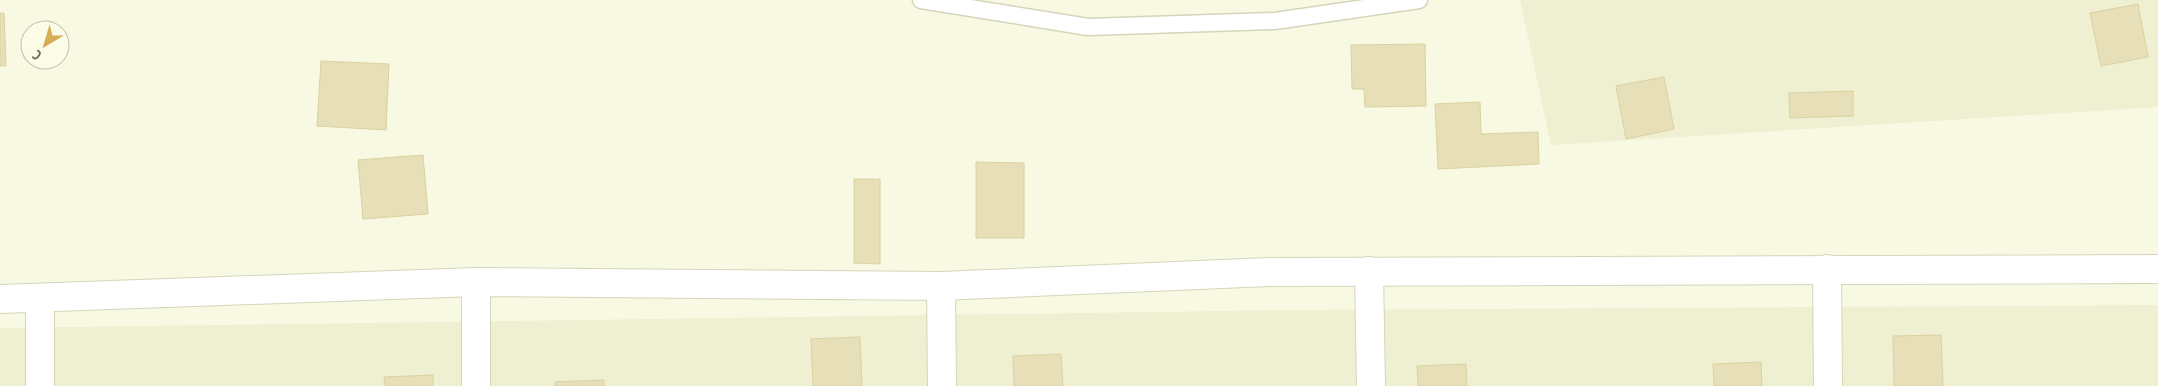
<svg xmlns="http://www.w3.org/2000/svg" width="2158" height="386" viewBox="0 0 2158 386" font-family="'PT Sans Narrow',sans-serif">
  <rect width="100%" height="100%" fill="#f7f9e2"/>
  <g fill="#efefd1">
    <path d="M1520,0H2158V107L1551,145Z"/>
    <path d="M2158,305V386H0V328L1297,310Z"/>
  </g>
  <g fill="#e6dfb8" stroke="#dcd29f">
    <path d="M2138,4L2148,57L2101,66L2090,13Z"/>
    <path d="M0,13H4L6,66H0Z"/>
    <path d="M1425,44L1426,106L1365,107L1364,89H1352L1351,45Z"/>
    <path d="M321,61L389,64L386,130L317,126Z"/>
    <path d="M1664,77L1674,129L1626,139L1616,86Z"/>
    <path d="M1853,91V116L1790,118L1789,93Z"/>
    <path d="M1480,102L1481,134L1538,132L1539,164L1438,169L1435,104Z"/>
    <path d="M423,155L428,214L363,219L358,160Z"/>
    <path d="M976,162L1024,163V238H976Z"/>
    <path d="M854,179H880V264L854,263Z"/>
    <path d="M1941,335L1943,386H1894L1893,336Z"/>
    <path d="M860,337L862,386H813L811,339Z"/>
    <path d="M1061,354L1063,386H1014L1013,356Z"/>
    <path d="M1761,362L1762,386H1714L1713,364Z"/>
    <path d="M1466,364L1467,386H1418L1417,366Z"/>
    <path d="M433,375V386H385L384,377Z"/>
    <path d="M604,380V386H555V382Z"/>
  </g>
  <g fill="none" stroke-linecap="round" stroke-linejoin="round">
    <g stroke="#d7d4ba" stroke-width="19">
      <path id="lane" d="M921,0L1088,27L1275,21L1419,0"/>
    </g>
    <g stroke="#d7d4ba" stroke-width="30">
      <g id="street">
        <path d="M1827,269L1828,386"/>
        <path d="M1369,271L1371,386"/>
        <path d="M476,282V386"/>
        <path d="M941,286L942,386"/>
        <path d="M0,299L476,282L941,286L1269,272L2158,269"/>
        <path d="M40,386V299"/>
      </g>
    </g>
    <use href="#lane" stroke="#fff" stroke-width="16"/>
    <use href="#street" stroke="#fff" stroke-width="28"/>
  </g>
  <g transform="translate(45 45) rotate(218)"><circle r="24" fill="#fbfce7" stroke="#c2c0a9"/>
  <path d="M0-4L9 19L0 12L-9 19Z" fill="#d6ac54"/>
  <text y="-8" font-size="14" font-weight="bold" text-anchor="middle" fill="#6d674c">С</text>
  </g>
</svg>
